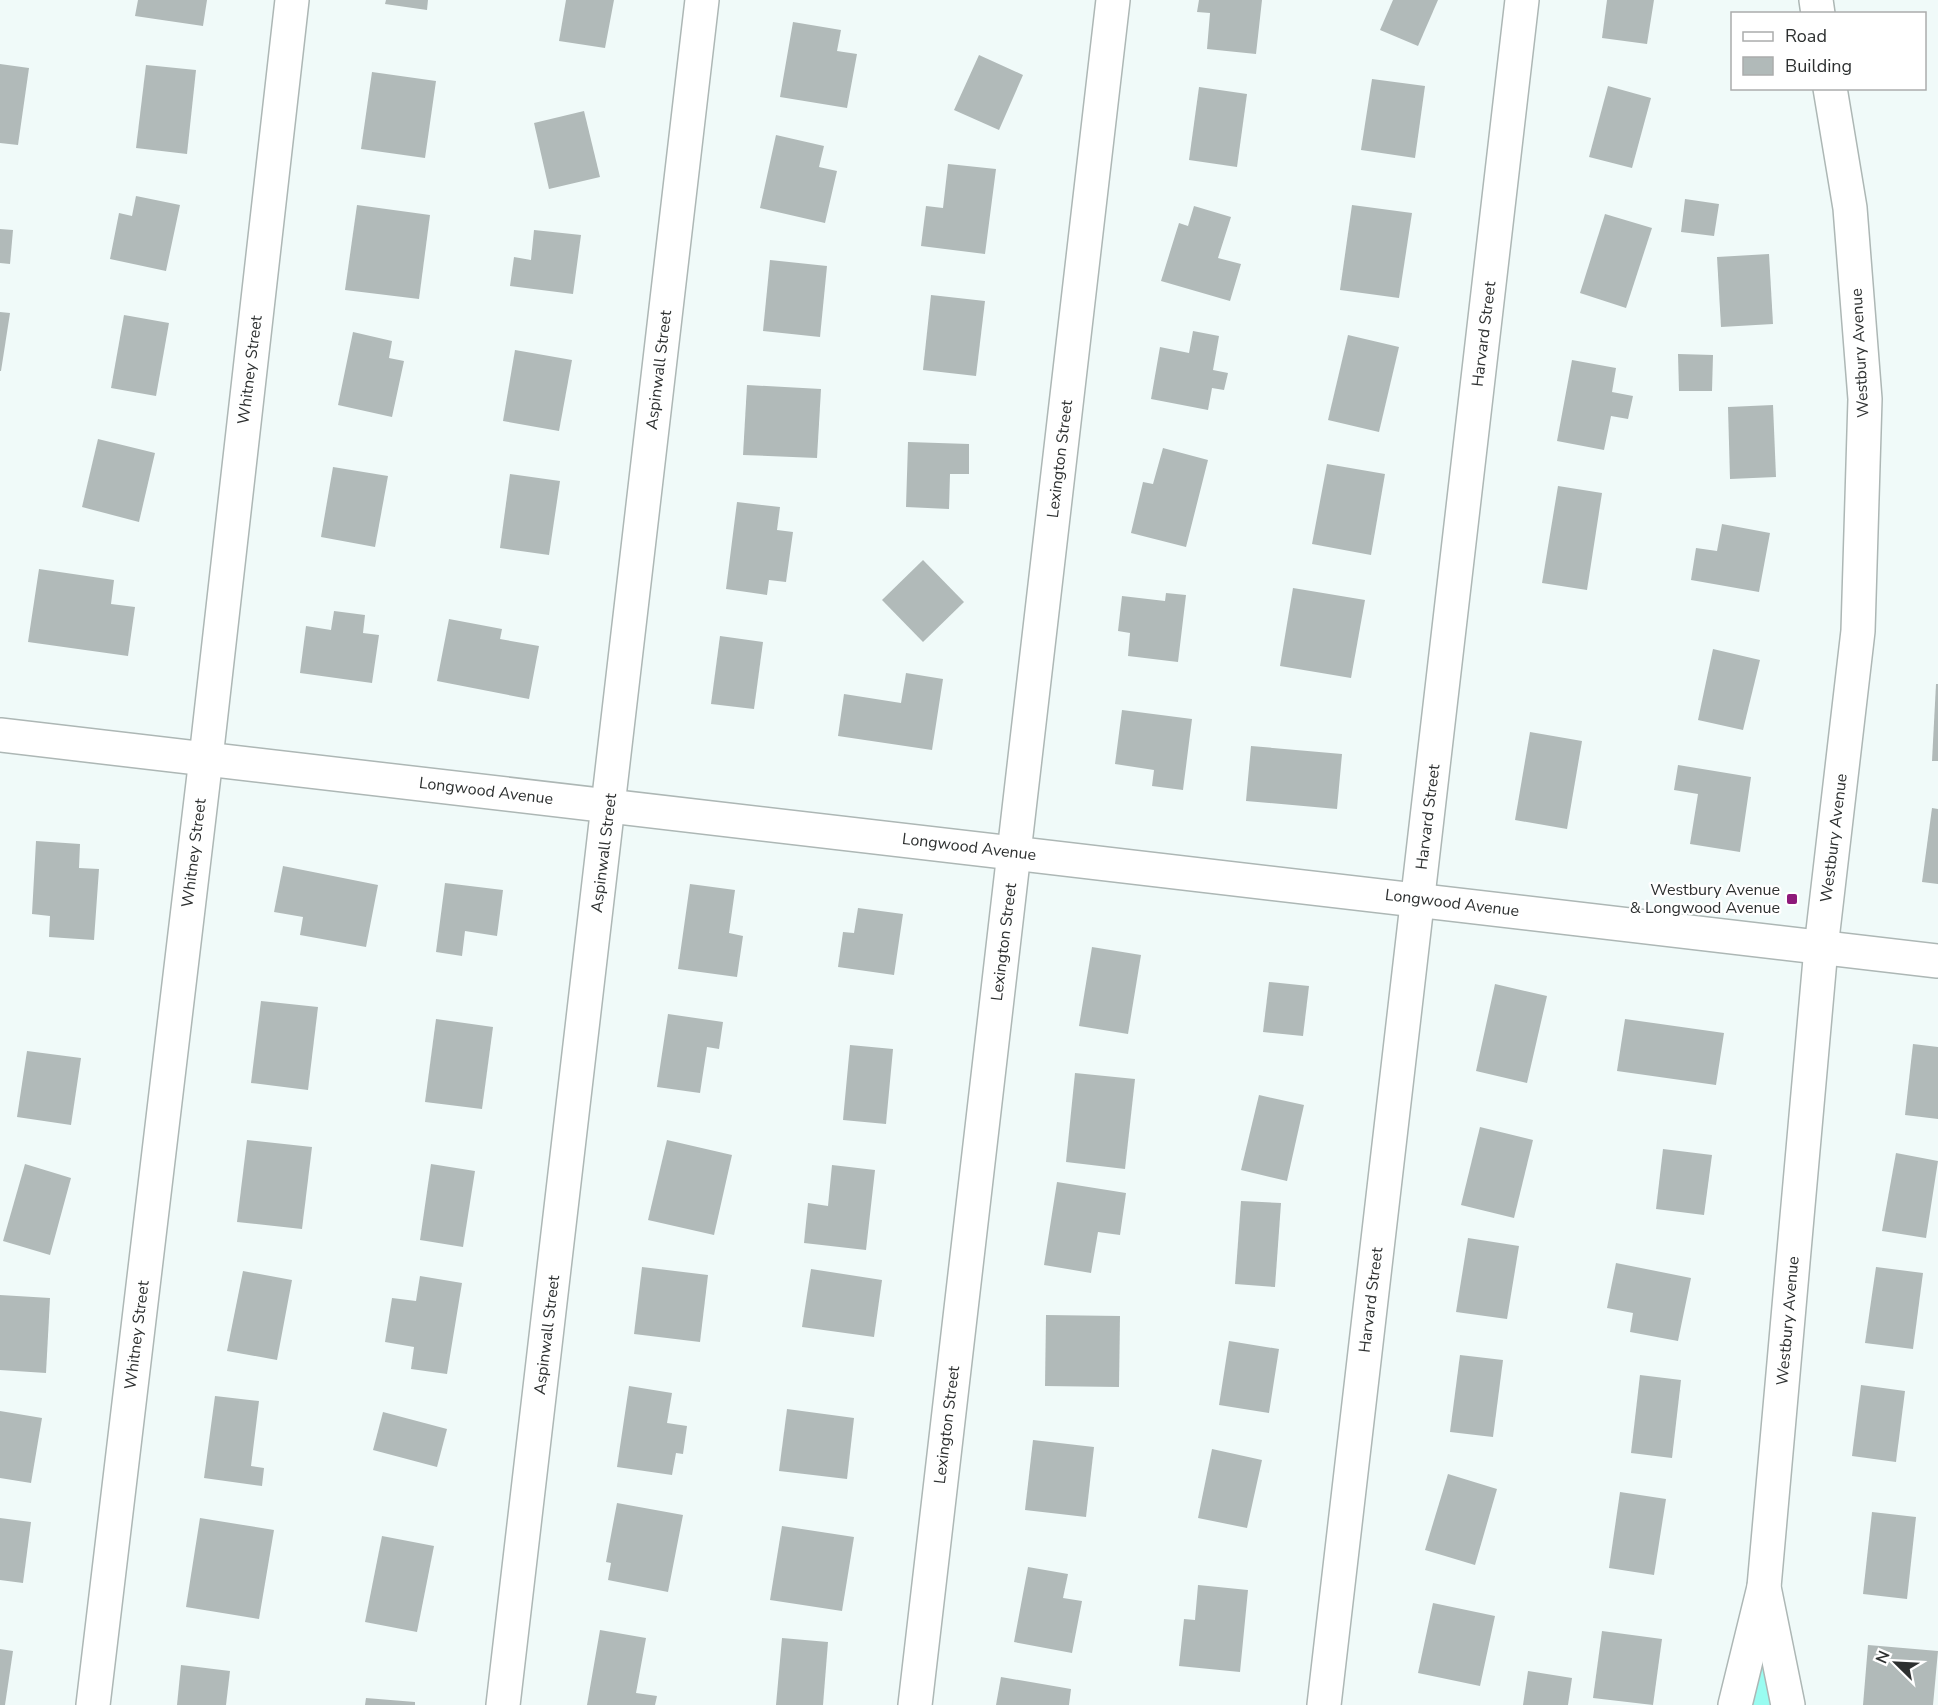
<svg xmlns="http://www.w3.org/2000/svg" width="1938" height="1705" viewBox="0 0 1938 1705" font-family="'Nunito Sans',sans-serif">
  <rect width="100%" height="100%" fill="#f0faf9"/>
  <path fill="#99fcf1" d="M1763,1632L1777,1705H1744Z"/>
  <g fill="#b1bab9">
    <path d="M138,0H207L203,26L135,16Z"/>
    <path d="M386,0H428L427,10L385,4Z"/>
    <path d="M566,0H614L605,48L559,41Z"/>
    <path d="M1199,0H1262L1256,54L1207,49L1210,13L1197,12Z"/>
    <path d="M1393,0H1438L1418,46L1380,30Z"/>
    <path d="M1607,0H1654L1647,44L1602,38Z"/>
    <path d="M793,22L841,30L837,51L857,54L847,108L780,97Z"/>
    <path d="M979,55L1023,75L999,130L954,110Z"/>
    <path d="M0,64L29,68L18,145L0,143Z"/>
    <path d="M146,65L196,70L187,154L136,148Z"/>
    <path d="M372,72L436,81L425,158L361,149Z"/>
    <path d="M1372,79L1425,86L1415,158L1361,150Z"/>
    <path d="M1608,86L1651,98L1632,168L1589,157Z"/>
    <path d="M1199,87L1247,94L1237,167L1189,160Z"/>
    <path d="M584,111L600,177L549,189L534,123Z"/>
    <path d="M776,135L824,146L819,167L837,171L825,223L760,208Z"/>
    <path d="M948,164L996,169L985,254L921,246L926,206L943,208Z"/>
    <path d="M136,196L180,205L166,271L110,259L119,213L132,216Z"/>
    <path d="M1685,199L1719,204L1714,236L1681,232Z"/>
    <path d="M357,205L430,215L419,299L345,290Z"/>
    <path d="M1352,205L1412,213L1399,298L1340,290Z"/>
    <path d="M1194,206L1231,217L1218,258L1241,264L1230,301L1161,281L1179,223L1188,226Z"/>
    <path d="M1605,214L1652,228L1626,308L1580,293Z"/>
    <path d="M0,229L13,230L10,264L0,263Z"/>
    <path d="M534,230L581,235L573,294L510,286L514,257L531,260Z"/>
    <path d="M1769,254L1773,324L1721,327L1717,257Z"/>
    <path d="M770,260L827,266L820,337L763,331Z"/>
    <path d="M931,295L985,301L976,376L923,370Z"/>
    <path d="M0,312L10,313L1,371H0Z"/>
    <path d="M124,315L169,323L156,396L111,388Z"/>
    <path d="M1193,331L1219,336L1213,370L1228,373L1224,390L1212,388L1208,410L1151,399L1160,347L1189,353Z"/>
    <path d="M353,332L392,341L389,358L404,361L392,417L338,405Z"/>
    <path d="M1348,335L1399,347L1379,432L1328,420Z"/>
    <path d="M515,350L572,360L559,431L503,421Z"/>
    <path d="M1678,354L1713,355L1712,391H1679Z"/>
    <path d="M1572,360L1616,368L1612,392L1633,396L1628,419L1611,416L1604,450L1557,441Z"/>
    <path d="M747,385L821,389L817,458L743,455Z"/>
    <path d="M1773,405L1776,477L1730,479L1728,407Z"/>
    <path d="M98,439L155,453L139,522L82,507Z"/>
    <path d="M908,442L969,444V474H950L949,509L906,507Z"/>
    <path d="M1163,448L1208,460L1186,547L1131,533L1143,482L1153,484Z"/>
    <path d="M1327,464L1385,474L1371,555L1312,544Z"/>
    <path d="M333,467L388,476L375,547L321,537Z"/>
    <path d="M510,474L560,481L549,555L500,548Z"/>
    <path d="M1558,486L1602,493L1587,590L1542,583Z"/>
    <path d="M737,502L780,507L777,530L793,532L786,582L769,580L767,595L726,589Z"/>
    <path d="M1722,524L1770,533L1759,592L1691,580L1696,548L1717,551Z"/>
    <path d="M923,560L964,602L923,642L882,600Z"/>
    <path d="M39,569L114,580L111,604L135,607L128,656L28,642Z"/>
    <path d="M1293,588L1365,600L1351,678L1280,666Z"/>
    <path d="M1166,593L1186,595L1178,662L1128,656L1130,633L1118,631L1122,596L1165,601Z"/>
    <path d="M334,611L365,615L363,633L379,635L372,683L300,673L306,626L331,630Z"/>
    <path d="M449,619L502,629L500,639L539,646L529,699L437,681Z"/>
    <path d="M720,636L763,642L754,709L711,704Z"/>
    <path d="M1713,649L1760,660L1743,730L1698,720Z"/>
    <path d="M906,673L943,679L932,750L838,736L844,694L901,703Z"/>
    <path d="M1936,684H1938V761H1932Z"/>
    <path d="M1122,710L1192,719L1183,790L1152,786L1154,770L1115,764Z"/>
    <path d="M1530,732L1582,741L1567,829L1515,820Z"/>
    <path d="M1251,746L1342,754L1337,809L1246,801Z"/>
    <path d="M1678,765L1751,777L1740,852L1690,844L1698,794L1674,790Z"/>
    <path d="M1932,808L1938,809V884L1922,882Z"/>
    <path d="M36,841L80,844L79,868L99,869L94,940L49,937L50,916L32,914Z"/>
    <path d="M283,866L378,885L366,947L300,935L303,917L274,912Z"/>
    <path d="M445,883L503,890L497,936L465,931L462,956L436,952Z"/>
    <path d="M690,884L735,890L729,933L743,936L737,977L678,969Z"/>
    <path d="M858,908L903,914L894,975L838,967L843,932L854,933Z"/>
    <path d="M1092,947L1141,955L1128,1034L1079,1026Z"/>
    <path d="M1269,982L1309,986L1303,1036L1263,1032Z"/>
    <path d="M1495,984L1547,996L1527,1083L1476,1071Z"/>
    <path d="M261,1001L318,1007L308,1090L251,1083Z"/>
    <path d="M668,1014L723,1022L719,1049L707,1047L700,1093L657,1087Z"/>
    <path d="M436,1019L493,1027L482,1109L425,1102Z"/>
    <path d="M1625,1019L1724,1033L1716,1085L1617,1071Z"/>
    <path d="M1913,1044L1938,1047V1119L1905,1115Z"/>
    <path d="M850,1045L893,1049L886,1124L843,1120Z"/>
    <path d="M27,1051L81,1058L71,1125L17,1117Z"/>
    <path d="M1075,1073L1135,1079L1125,1169L1066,1162Z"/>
    <path d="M1259,1095L1304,1105L1287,1181L1241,1170Z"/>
    <path d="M1480,1127L1533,1140L1514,1218L1461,1205Z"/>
    <path d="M247,1140L312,1147L302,1229L237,1222Z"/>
    <path d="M667,1140L732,1155L714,1235L648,1220Z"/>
    <path d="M1663,1149L1712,1155L1704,1215L1656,1209Z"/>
    <path d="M1896,1153L1938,1161L1926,1238L1882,1231Z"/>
    <path d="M25,1164L71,1178L50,1255L3,1241Z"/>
    <path d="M431,1164L475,1171L463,1247L420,1240Z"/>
    <path d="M832,1165L875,1170L866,1250L804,1243L808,1203L828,1206Z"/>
    <path d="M1057,1182L1126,1193L1120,1235L1098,1232L1091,1273L1044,1265Z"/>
    <path d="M1241,1201L1281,1203L1275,1287L1235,1284Z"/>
    <path d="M1468,1238L1519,1246L1507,1319L1456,1312Z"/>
    <path d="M1616,1263L1691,1278L1678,1341L1630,1332L1633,1313L1607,1308Z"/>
    <path d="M642,1267L708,1275L700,1342L634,1334Z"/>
    <path d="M1876,1267L1923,1273L1913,1349L1865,1343Z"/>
    <path d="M811,1269L882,1280L874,1337L802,1327Z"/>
    <path d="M243,1271L292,1280L277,1360L227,1351Z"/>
    <path d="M420,1276L462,1283L447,1374L411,1369L414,1347L385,1342L392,1298L416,1301Z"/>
    <path d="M0,1295L50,1298L46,1373L0,1370Z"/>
    <path d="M1046,1315L1120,1316L1119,1387L1045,1386Z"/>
    <path d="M1229,1341L1279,1349L1269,1413L1219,1405Z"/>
    <path d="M1460,1355L1503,1360L1493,1437L1450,1432Z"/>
    <path d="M1640,1375L1681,1380L1672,1458L1631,1453Z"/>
    <path d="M1861,1385L1905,1391L1896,1462L1852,1456Z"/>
    <path d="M629,1386L672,1393L667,1423L687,1426L683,1454L676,1453L672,1475L617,1467Z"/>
    <path d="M215,1396L259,1401L251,1466L264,1468L262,1486L204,1478Z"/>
    <path d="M787,1409L854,1418L847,1479L779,1471Z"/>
    <path d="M0,1411L42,1418L31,1483L0,1478Z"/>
    <path d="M383,1412L447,1429L437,1467L373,1450Z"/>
    <path d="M1033,1440L1094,1447L1086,1517L1025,1510Z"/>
    <path d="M1212,1449L1262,1460L1247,1528L1198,1518Z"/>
    <path d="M1448,1474L1497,1489L1475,1565L1425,1550Z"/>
    <path d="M1620,1492L1666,1499L1654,1575L1609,1568Z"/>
    <path d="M617,1503L683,1515L668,1592L608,1580L611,1563L606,1562Z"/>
    <path d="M1872,1512L1916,1517L1907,1599L1863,1594Z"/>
    <path d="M0,1518L31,1522L23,1583L0,1580Z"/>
    <path d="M200,1518L274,1530L259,1619L186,1607Z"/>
    <path d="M782,1526L854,1537L842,1611L770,1600Z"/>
    <path d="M382,1536L434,1546L417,1632L365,1622Z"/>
    <path d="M1028,1567L1068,1574L1063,1598L1082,1601L1072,1653L1014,1642Z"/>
    <path d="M1198,1585L1248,1590L1240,1672L1179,1666L1184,1619L1195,1620Z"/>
    <path d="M1433,1603L1495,1616L1480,1686L1418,1673Z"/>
    <path d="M600,1630L646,1638L636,1693L657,1696L655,1705H587Z"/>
    <path d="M1602,1631L1662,1639L1653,1705L1593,1698Z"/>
    <path d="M782,1638L828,1642L823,1705H776Z"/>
    <path d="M1868,1645L1938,1651L1933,1705H1863Z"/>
    <path d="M0,1649L13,1651L5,1705H0Z"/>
    <path d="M181,1665L230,1671L226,1705H177Z"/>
    <path d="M1528,1671L1572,1678L1568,1705H1523Z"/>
    <path d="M1001,1677L1071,1689L1069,1705H996Z"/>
    <path d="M366,1698L415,1702V1705H365Z"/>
  </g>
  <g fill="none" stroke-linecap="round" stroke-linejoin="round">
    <g stroke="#adb7b5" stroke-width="36">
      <g id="minor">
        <path d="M0,735L1938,961"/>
        <path d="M93,1705L206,758L292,0"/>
        <path d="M503,1705L702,0"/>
        <path d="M915,1705L1113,0"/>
        <path d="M1324,1705L1522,0"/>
        <path d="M1735,1705L1764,1587"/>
      </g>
    </g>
    <g stroke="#adb7b5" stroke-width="36">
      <g id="secondary">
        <path d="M1816,0L1818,14"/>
        <path d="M1788,1705L1764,1587L1821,948L1858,631L1865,399L1850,208L1830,88"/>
      </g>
    </g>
    <use href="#minor" stroke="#fff" stroke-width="33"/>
    <use href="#secondary" stroke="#fff" stroke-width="33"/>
  </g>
  <rect fill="#8e197a" stroke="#fff" stroke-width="2" x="1786" y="893" width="12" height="12" rx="3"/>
  <g text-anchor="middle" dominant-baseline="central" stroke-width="4.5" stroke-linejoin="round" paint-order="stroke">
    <g font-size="16" fill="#2d3030" stroke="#fff">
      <text transform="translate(1484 334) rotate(-83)">Harvard Street</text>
      <text transform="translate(1860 353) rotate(-93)">Westbury Avenue</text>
      <text transform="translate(250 370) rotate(-83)">Whitney Street</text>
      <text transform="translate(659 370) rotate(-83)">Aspinwall Street</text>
      <text transform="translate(1060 459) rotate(-83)">Lexington Street</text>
      <text transform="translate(486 791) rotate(7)">Longwood Avenue</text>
      <text transform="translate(1428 817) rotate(-83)">Harvard Street</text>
      <text transform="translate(1834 838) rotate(-83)">Westbury Avenue</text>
      <text transform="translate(969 847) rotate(7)">Longwood Avenue</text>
      <text transform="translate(194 853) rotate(-83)">Whitney Street</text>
      <text transform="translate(604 853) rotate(-83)">Aspinwall Street</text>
      <text transform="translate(1452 903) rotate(7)">Longwood Avenue</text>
      <text transform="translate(1004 942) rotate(-83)">Lexington Street</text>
      <text transform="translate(1371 1300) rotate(-83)">Harvard Street</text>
      <text transform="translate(1788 1321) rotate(-85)">Westbury Avenue</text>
      <text transform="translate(137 1335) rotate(-83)">Whitney Street</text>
      <text transform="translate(547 1335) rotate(-83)">Aspinwall Street</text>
      <text transform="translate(947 1425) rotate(-83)">Lexington Street</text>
    </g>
    <g font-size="16" fill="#2d3030" stroke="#fff" text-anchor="end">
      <text x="1780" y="890">Westbury Avenue<tspan x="1780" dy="18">&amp; Longwood Avenue</tspan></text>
    </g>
  </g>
  <rect x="1731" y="12" width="195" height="78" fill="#ffffff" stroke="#abacac" stroke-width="1.5"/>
  <rect x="1743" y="32" width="30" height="9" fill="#ffffff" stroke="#abacac" stroke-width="1.5"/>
  <text x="1785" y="42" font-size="18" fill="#2d3030">Road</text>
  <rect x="1743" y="57" width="30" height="18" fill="#b1bab9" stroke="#abacac" stroke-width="1.5"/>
  <text x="1785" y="72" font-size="18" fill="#2d3030">Building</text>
  <g transform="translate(1896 1663) rotate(294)" stroke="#ffffff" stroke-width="4.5" paint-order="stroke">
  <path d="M0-4.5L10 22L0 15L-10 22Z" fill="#2d3030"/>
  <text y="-9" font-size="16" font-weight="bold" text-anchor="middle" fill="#2d3030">N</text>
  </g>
</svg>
